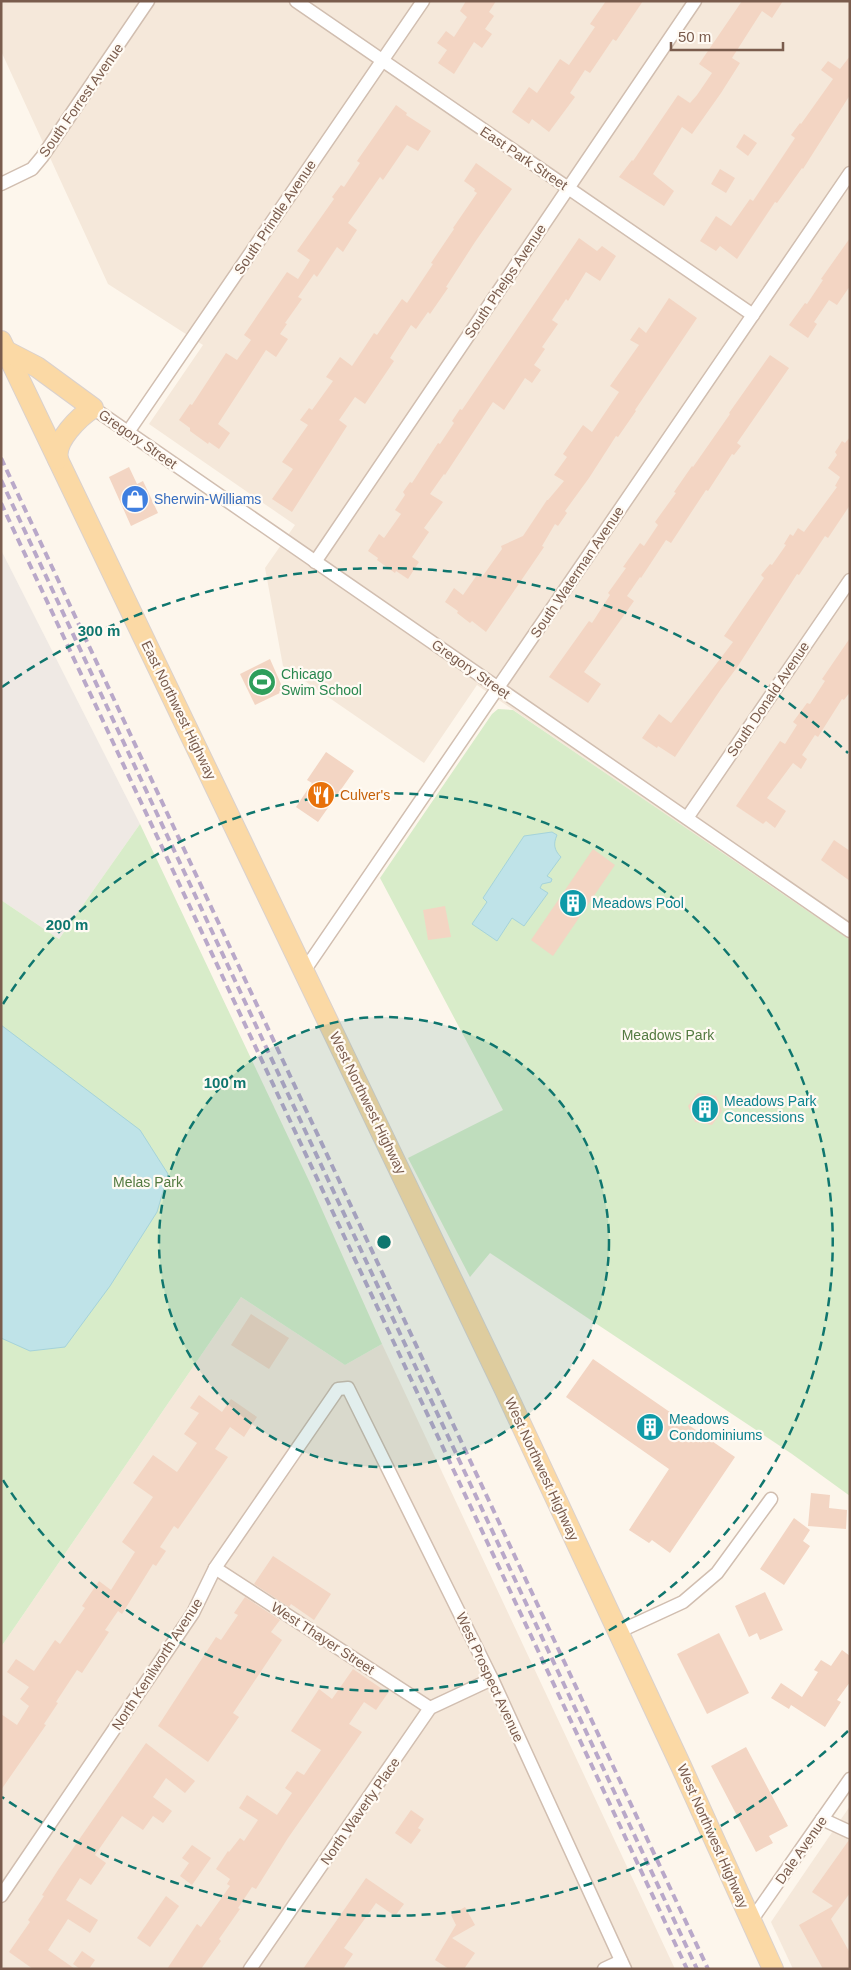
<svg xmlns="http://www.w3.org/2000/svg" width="851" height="1970" viewBox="0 0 851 1970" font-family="Arial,sans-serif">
  <rect width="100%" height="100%" fill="#fdf6ec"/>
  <g fill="#f5e8da">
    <path d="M1,1H850V941L477,685L424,763L283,666L265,568L295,525L149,424L203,345L108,284L1,51Z"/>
    <path d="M241,1297L345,1365L382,1344L675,1969H1V1647Z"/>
    <path d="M850,1806V1969H793L771,1922Z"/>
  </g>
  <path fill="#efe9e4" d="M1,550L140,824L59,939L1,900Z"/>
  <g fill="#d8ecc9">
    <path d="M498,709L513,710L850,940V1496L792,1454L490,1253L470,1277L408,1158L503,1110L380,878L492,714Z"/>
    <path d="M140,824L310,1183L382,1344L345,1365L241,1297L1,1647V900L59,939Z"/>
  </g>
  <g fill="#bfe3e8" stroke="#a5d3da">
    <path d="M552,832L557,835C553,844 554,850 561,857L547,876L552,879L551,882L542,884L540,888L548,893L524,926L512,918L497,941L472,924L487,902L483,898L524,836Z"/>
    <path d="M1,1025L140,1130L168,1174L157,1212L110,1286L65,1347L30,1351L1,1338Z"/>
  </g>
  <g fill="#f3d5c3">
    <path d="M466,1H496L489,12L494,16L485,29L492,34L482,48L474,42L454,74L438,63L447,50L437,43L446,31L454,37L467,17L460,11Z"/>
    <path d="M606,1H643L616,41L613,39L590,73L585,70L570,93L575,97L549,132L532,119L529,124L512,112L529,87L537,93L560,59L569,65L595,27L590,24Z"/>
    <path d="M742,1H783L772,18L762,11L732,58L740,63L721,93L692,134L682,127L653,174L674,191L664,206L619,177L632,160L633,161L678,95L690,103L697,95L712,73L699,64Z"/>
    <path d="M850,56V95L803,169L802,168L777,203L775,202L737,259L720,246L716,251L700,241L716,216L731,226L750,199L753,201L795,138L791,135L800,123L801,124L833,79L821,70L828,61L840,69Z"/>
    <path d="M396,105L407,113L406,115L431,131L418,151L407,145L383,180L380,177L348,223L357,230L343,252L337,247L317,277L314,274L298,297L302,299L285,323L287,324L280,334L288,339L276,357L266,350L218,424L230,433L219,449L209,442L208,444L190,431V428L179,420L190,404L192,405L226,353L237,360L251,340L244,335L287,272L298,279L310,260L297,251L334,199L332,197L341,185L344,187L360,163L357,161Z"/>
    <path d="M744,134L757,143L748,156L736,147Z"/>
    <path d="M476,163L512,189L475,242L446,287L448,288L430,314L428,312L416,329L411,325L390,358L394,361L365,404L355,397L339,420L347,426L292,512L272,499L293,469L282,462L308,425L300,420L309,408L312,410L333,381L326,377L340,357L352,366L374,333L377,335L402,299L407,303L433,264L431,263L454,229L453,228L477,193L474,191L475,189L464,181Z"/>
    <path d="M720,169L735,178L726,193L711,184Z"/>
    <path d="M579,238L597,251L602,246L616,256L600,281L586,272L568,301L566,299L552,320L558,324L542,347L545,349L534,365L541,370L532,383L525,378L504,410L493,402L445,475L444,474L430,494L443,502L424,528L429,532L412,557L419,562L408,579L396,571L395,573L377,560L378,558L368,551L379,534L384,538L401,514L395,510L405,495L403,492L410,482L412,483L438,443L440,444L454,423L452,421L460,409L462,410Z"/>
    <path d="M850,238V286L837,305L829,300L814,322L817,324L808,338L789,325L805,303L807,304L823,280L821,279Z"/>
    <path d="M669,298L697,318L635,410L636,411L618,437L616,436L589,478L565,511L567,513L558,526L555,524L542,546L544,547L486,632L472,621L470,623L457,613L458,611L445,602L454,588L463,595L477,575L482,577L502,549L501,546L523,536L547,500H548L564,481L554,475L567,457L563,454L583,425L592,432L619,392L610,386L639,345L630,340L639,327L646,333Z"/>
    <path d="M770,355L789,368L737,443L741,446L734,455L732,454L708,491L706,490L671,543L666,540L641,578L640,577L627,596L634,601L584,672L601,684L588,703L549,677L589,621L592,623L610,595L608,593L626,568L623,567L640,543L644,546L658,525L655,522L676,493L674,492L692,466L693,467L730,414L729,413Z"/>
    <path d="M850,437V505L828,538L825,536L799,575L797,574L738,666L721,689L675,757L658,746L657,748L642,738L659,714L671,723L733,642L724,636L764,578L761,575L770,564L772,565L786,545L784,544L790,534L793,536L798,528L804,532L837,487L835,486L840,477L828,468L837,455L835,452L842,441L845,443Z"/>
    <path d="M129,467L137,484L143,481L158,513L131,526L109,477Z"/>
    <path d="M850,638V692L844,700L842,699L818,737L815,735L802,755L807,759L801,769L793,763L767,798L786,811L775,828L766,821L763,824L736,806L780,741L785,744L797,725L793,722L807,703L810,704L825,681L822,679Z"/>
    <path d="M270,659L284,691L255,705L240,674Z"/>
    <path d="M326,752L354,771L318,822L296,807L312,783L307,780Z"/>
    <path d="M834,840L850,851V881L821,860Z"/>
    <path d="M593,849L615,865L553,956L531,940Z"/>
    <path d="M445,906L451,937L428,940L423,910Z"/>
    <path d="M698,1093L716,1096L722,1111L712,1125L695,1122L688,1106Z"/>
    <path d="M251,1314L289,1338L269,1369L231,1345Z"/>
    <path d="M593,1359L735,1457L670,1553L652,1540L649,1543L629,1530L669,1469L566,1397Z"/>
    <path d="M199,1395L222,1412L231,1399L257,1417L244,1437L230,1427L215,1449L228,1457L178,1529L174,1526L160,1547L166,1551L156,1566L153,1564L122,1614L118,1611L105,1630L109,1632L82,1673L77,1670L56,1702L58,1703L44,1724L46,1725L1,1790V1714L17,1725L29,1706L20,1699L29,1687L7,1672L16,1659L34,1671L55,1640L60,1644L85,1608L82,1606L99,1581L111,1590L135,1552L122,1542L153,1497L133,1483L153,1455L177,1472L197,1443L184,1434L199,1413L190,1408Z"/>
    <path d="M811,1493L830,1495L829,1508L847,1510L846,1529L808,1526Z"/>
    <path d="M794,1518L810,1530L803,1541L810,1546L784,1585L760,1569Z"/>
    <path d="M273,1556L331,1594L314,1620L291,1604L289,1607L254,1584Z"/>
    <path d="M765,1592L783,1630L760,1640L757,1633L749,1637L735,1606Z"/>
    <path d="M245,1597L280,1620L271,1632L282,1640L233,1713L239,1717L208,1762L158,1726L216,1637L221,1640L238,1615L234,1613Z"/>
    <path d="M719,1633L749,1693L707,1714L677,1654Z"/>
    <path d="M842,1650L850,1656V1682L837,1700L841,1702L825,1727L791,1705L789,1709L771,1698L781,1683L802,1697L818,1672L814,1670L821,1660L831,1666Z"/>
    <path d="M353,1669L388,1693L376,1710L364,1702L349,1724L362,1732L288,1838L256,1889L252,1887L238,1908L240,1909L219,1939L221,1941L201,1969H167L197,1924L201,1927L230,1886L227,1884L230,1879L216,1869L228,1851L229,1852L240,1838L244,1841L258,1820L239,1808L247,1795L277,1815L292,1793L285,1788L297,1771L304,1775L321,1750L291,1731L319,1689L332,1699Z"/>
    <path d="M146,1743L195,1781L185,1793L166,1778L153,1797L172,1811L163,1823L153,1816L143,1830L122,1816L95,1855L106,1863L91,1885L80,1878L66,1900L98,1920L90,1933L68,1919L48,1950L75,1969H33L9,1952L30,1922L28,1920L44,1896L42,1895L58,1870Z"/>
    <path d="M746,1747L788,1826L769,1836L773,1843L756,1852L711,1766Z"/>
    <path d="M411,1810L424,1819L418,1828L421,1830L411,1844L395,1833Z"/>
    <path d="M849,1840L850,1893L831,1919L850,1953V1969H823L799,1925L833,1906L812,1892Z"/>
    <path d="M192,1845L211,1858L192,1885L180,1876L189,1863L182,1858Z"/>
    <path d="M366,1878L404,1904L395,1916L376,1903L344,1948L353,1954L343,1969H303Z"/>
    <path d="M166,1896L179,1906L150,1947L137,1938Z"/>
    <path d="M465,1907L475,1925L452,1938L475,1953L464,1969H449L435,1960L456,1925L451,1915Z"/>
    <path d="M82,1951L95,1960L89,1969H80L73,1964Z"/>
  </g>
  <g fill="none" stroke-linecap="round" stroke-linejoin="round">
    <g stroke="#d1beb0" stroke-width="15">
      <g id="street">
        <path d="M296,1L753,315"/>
        <path d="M1,184L32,169L42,157L148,1"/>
        <path d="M93,408L850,931"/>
        <path d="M128,432L423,1"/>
        <path d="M315,562L695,1"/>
        <path d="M687,818L850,580"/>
        <path d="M304,971L850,173"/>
        <path d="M215,1568L430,1708"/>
        <path d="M618,1632L683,1602L717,1573L771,1499"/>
        <path d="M822,1819L850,1832"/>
        <path d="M1,1896L193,1613L215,1568L334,1395L338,1389L348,1388L492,1679L625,1969"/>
        <path d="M751,1921L850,1779"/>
        <path d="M250,1969L430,1708L492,1679"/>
        <path d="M604,1969L621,1961"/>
      </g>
    </g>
    <g stroke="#dad1cd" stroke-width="22">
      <g id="primary">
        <path d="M1,341L505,1390L681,1766L773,1969"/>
        <path d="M6,351L37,367L93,408C79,417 54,441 58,459"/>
      </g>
    </g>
    <use href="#street" stroke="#fff" stroke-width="12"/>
    <use href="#primary" stroke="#fbd9a5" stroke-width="20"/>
    <g stroke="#b9a8c9" stroke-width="4" stroke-dasharray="8 5" stroke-linecap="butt">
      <path d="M1,458L708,1969"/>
      <path d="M1,480L697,1969"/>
      <path d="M1,503L687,1969"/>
    </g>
  </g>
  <circle cx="384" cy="1242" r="225" fill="#0f766e" fill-opacity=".12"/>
  <g fill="none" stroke="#0f766e" stroke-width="2.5" stroke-dasharray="9 6">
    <circle cx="384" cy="1242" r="225"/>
    <path d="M3 1004A449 449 0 1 1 3 1480"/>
    <path d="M848 1731A674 674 0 0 1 2 1797M2 687A674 674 0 0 1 848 753"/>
  </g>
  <defs>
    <g id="shop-disc" transform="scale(1.4375)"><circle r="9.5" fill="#3f7fe0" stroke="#fffaf3"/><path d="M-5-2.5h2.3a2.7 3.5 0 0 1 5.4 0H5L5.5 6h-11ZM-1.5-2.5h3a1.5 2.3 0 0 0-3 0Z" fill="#fff"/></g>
    <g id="stadium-disc" transform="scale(1.4375)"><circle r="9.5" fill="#2e9e5b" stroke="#fffaf3"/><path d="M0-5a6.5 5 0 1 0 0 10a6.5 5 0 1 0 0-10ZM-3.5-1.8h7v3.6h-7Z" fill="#fff"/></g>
    <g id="restaurant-disc" transform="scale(1.4375)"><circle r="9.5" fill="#e8710a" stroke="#fffaf3"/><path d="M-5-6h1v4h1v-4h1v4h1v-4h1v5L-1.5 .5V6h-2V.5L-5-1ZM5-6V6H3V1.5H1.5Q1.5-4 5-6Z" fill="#fff"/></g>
    <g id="building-disc" transform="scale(1.4375)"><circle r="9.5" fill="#0f9aa8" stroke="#fffaf3"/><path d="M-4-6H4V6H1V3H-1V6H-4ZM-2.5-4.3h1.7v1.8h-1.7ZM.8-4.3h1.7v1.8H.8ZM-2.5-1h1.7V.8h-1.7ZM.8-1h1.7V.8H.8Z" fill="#fff"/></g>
  </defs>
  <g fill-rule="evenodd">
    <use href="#shop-disc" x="135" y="499"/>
    <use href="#stadium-disc" x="262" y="682"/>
    <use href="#restaurant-disc" x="321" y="795"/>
    <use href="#building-disc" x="573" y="903"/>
    <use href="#building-disc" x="705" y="1109"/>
    <use href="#building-disc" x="650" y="1427"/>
  </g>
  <g text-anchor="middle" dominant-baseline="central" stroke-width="4.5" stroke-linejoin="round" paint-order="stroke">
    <g font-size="14" fill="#7a5c4d" stroke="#fffaf3">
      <text transform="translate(81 100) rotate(-55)">South Forrest Avenue</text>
      <text transform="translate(524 158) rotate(34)">East Park Street</text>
      <text transform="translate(275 217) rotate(-56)">South Prindle Avenue</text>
      <text transform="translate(505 281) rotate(-56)">South Phelps Avenue</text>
      <text transform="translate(138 439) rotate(35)">Gregory Street</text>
      <text transform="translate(577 572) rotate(-56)">South Waterman Avenue</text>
      <text transform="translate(471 669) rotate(35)">Gregory Street</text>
      <text transform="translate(768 699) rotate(-56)">South Donald Avenue</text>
      <text transform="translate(179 710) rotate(64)">East Northwest Highway</text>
      <text transform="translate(368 1103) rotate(64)">West Northwest Highway</text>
      <text transform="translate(542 1469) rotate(65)">West Northwest Highway</text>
      <text transform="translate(323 1638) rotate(33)">West Thayer Street</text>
      <text transform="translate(157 1664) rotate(-57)">North Kenilworth Avenue</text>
      <text transform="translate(490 1677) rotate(65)">West Prospect Avenue</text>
      <text transform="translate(360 1811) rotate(-55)">North Waverly Place</text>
      <text transform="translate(713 1836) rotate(66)">West Northwest Highway</text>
      <text transform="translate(801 1850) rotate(-55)">Dale Avenue</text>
    </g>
    <g font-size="14" fill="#366cbe" stroke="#fffaf3" text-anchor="start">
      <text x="154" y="499">Sherwin-Williams</text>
    </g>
    <g font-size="14" fill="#27864d" stroke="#fffaf3" text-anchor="start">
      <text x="281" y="674">Chicago<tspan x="281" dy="16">Swim School</tspan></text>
    </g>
    <g font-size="14" fill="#c56008" stroke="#fffaf3" text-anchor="start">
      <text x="340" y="795">Culver's</text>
    </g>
    <g font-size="14" fill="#0d838f" stroke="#fffaf3" text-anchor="start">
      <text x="592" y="903">Meadows Pool</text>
      <text x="724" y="1101">Meadows Park<tspan x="724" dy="16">Concessions</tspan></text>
      <text x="669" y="1419">Meadows<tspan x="669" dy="16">Condominiums</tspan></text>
    </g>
    <g font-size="14" fill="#537a41" stroke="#fffaf3">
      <text x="668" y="1035">Meadows Park</text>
      <text x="148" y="1182">Melas Park</text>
    </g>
  </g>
  <circle cx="384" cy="1242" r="8" fill="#0f766e" stroke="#fffaf3" stroke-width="2.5"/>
  <g font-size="15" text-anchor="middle" font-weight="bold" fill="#0f766e" stroke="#fffaf3" stroke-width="4.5" stroke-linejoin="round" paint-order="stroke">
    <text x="99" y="636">300 m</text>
    <text x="67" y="930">200 m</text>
    <text x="225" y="1088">100 m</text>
  </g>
  <rect width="851" height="1970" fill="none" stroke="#7a5c4d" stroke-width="5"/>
  <path d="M671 42v8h112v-8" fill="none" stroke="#7a5c4d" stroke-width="2.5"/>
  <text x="678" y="42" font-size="15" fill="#7a5c4d" stroke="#fffaf3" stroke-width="4" paint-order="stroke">50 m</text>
</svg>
